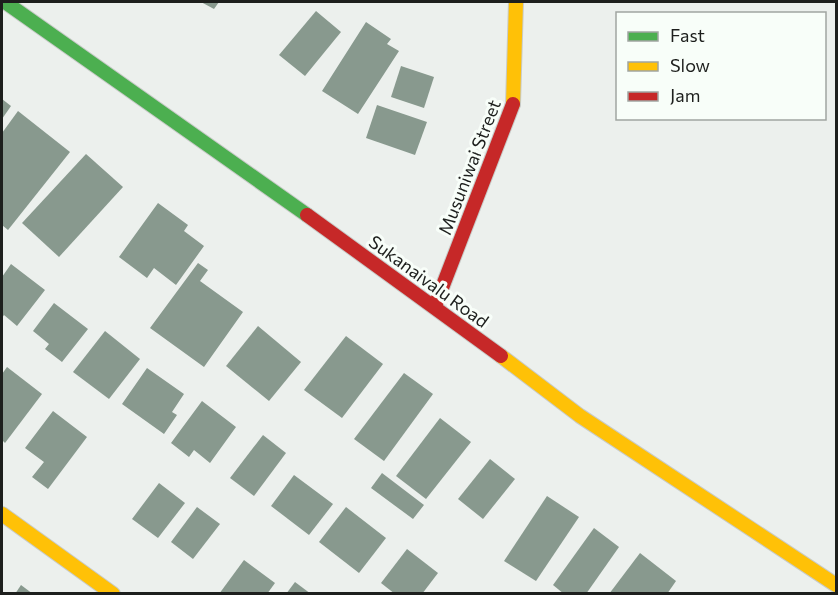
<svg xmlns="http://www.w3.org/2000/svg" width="838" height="595" viewBox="0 0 838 595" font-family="Commissioner,sans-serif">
  <rect width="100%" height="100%" fill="#ecf0ed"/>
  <g fill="#88998e">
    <path d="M201,2H219L214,9Z"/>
    <path d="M316,11L341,32L305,76L279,55Z"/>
    <path d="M366,22L391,39L387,44L399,51L358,114L322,91Z"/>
    <path d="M401,66L434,77L424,108L391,97Z"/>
    <path d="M2,99L11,106L2,119Z"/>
    <path d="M377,105L427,122L415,155L366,138Z"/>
    <path d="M18,111L70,152L8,230L2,225V133Z"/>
    <path d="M86,154L123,187L59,257L22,223Z"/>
    <path d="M158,203L188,225L184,231L204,246L176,285L154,268L147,278L119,257Z"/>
    <path d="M198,263L208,270L200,281L243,312L204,367L150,328Z"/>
    <path d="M11,264L45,290L17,326L4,315L2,318V277Z"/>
    <path d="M54,303L88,329L62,362L45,349L49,344L33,331Z"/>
    <path d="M258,326L301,362L269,401L226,366Z"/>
    <path d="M105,331L140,359L109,399L73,372Z"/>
    <path d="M346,336L383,364L342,418L304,390Z"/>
    <path d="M7,367L42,394L5,443L2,440V374Z"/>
    <path d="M147,368L184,394L172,412L177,415L164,434L122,404Z"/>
    <path d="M404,373L433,394L384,461L354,439Z"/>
    <path d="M202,401L236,427L210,463L194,450L189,457L171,443Z"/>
    <path d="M53,411L87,437L48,489L32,477L44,462L25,448Z"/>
    <path d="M440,418L471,442L426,499L396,476Z"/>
    <path d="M263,435L286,453L254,496L230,478Z"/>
    <path d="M490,459L515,479L483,519L458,499Z"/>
    <path d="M382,473L424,505L413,519L371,488Z"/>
    <path d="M294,475L333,504L309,535L271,506Z"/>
    <path d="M159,483L185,503L158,538L132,519Z"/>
    <path d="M547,496L579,517L536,581L504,561Z"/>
    <path d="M197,507L220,524L193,559L171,542Z"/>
    <path d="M346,507L386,538L359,573L319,542Z"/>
    <path d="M594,528L619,547L586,594H564L553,585Z"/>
    <path d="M407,549L438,573L422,594H395L381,583Z"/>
    <path d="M640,553L676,581L667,594H609Z"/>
    <path d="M244,560L275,583L267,594H219Z"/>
    <path d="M295,582L311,594H286Z"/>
    <path d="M21,585L33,594H15Z"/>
  </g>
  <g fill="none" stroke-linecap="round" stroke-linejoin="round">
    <g stroke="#c8cbc8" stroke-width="16">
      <path id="fast" d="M5,2L307,215"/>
    </g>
    <g stroke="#c8cbc8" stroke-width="16">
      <g id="slow">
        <path d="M513,104L516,2"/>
        <path d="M501,356L580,416L836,585"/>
        <path d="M2,514L113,594"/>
      </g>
    </g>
    <g stroke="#c8cbc8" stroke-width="16">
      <g id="jam">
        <path d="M307,215L501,356"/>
        <path d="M435,306L513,104"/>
      </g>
    </g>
    <use href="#fast" stroke="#4caf50" stroke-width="14"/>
    <use href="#slow" stroke="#ffc107" stroke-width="14"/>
    <use href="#jam" stroke="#c62828" stroke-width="14"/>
  </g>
  <g text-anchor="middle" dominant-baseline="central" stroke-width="6" stroke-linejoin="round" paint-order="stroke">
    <g font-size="18" fill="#1d1f1d" stroke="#f8fef9">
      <text transform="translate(469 167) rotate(-69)">Musuniwai Street</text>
      <text transform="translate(429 281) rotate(36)">Sukanaivalu Road</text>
    </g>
  </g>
  <rect width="838" height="595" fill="none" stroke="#1d1f1d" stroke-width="6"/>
  <rect x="616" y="12" width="210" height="108" fill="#f8fef9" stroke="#a0a5a1" stroke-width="1.5"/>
  <rect x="628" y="32" width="30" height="9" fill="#4caf50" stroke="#a0a5a1" stroke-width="1.5"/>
  <text x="670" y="42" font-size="18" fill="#1d1f1d">Fast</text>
  <rect x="628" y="62" width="30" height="9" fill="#ffc107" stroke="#a0a5a1" stroke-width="1.5"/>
  <text x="670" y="72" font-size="18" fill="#1d1f1d">Slow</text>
  <rect x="628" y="92" width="30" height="9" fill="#c62828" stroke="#a0a5a1" stroke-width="1.5"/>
  <text x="670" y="102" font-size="18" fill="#1d1f1d">Jam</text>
</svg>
